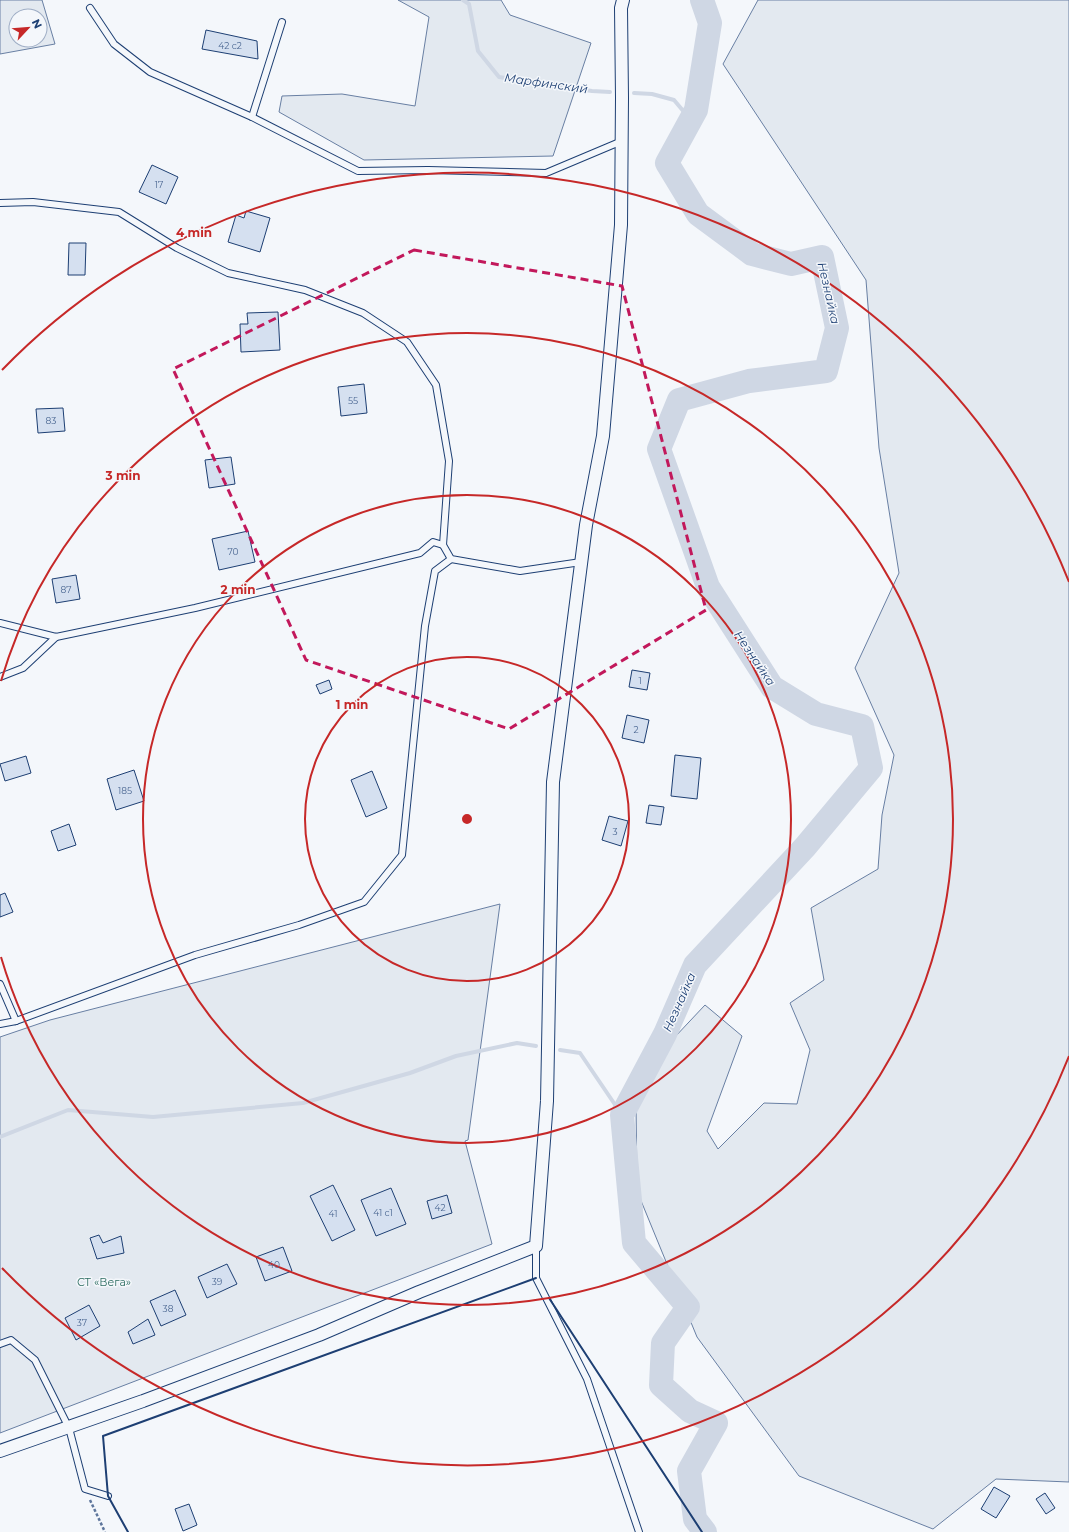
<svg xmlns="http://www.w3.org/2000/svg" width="1069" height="1532" viewBox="0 0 1069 1532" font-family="Montserrat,sans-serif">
  <rect width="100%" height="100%" fill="#f4f7fb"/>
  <g fill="#e3e9f0" stroke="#687fa3" fill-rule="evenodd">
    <path d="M0,0H42L55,44L0,54ZM16,16H40V40H16Z"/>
    <path d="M398,0H501L510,15L591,43L553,156L364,160L279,112L282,96L342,94L415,106L429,17Z"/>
    <path d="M758,0H1069V1482L996,1479L933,1529L799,1476L697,1337L637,1191L636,1103L673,1039L705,1005L742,1036L707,1131L718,1149L764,1103L797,1104L810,1050L790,1003L824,980L811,908L878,869L882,815L894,755L855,668L899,573L879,448L866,280L723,64Z"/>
    <path d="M500,904L468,1140L465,1141L492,1244L0,1433V1037L50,1020Z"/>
  </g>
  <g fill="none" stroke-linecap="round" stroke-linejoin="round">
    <g stroke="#cfd7e4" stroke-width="4">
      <path d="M463,0L469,4L478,51L499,77L592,91L610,92"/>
      <path d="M634,93L652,94L674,100L690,119"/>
      <path d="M560,1050L580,1053L622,1115"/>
      <path d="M0,1137L68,1110L153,1117L303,1103L410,1073L456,1056L517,1043L536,1046"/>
    </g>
    <path stroke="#cfd7e4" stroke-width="24" d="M702,0L710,23L696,110L667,163L698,214L752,254L791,264L822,257L837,328L826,371L749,381L679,400L659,449L708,587L772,687L816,714L862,726L871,768L805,847L695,965L665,1034L622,1115L634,1243L688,1307L663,1343L661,1385L690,1411L716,1423L689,1471L695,1519L705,1532"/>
  </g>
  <g fill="#d5e0f0" stroke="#1d3f73">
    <path d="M206,30L257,41L258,59L202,49Z"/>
    <path d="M152,165L178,177L166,204L139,192Z"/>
    <path d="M246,211L270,218L260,252L228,242L236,215L244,218Z"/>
    <path d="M69,243H86L85,275H68Z"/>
    <path d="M278,312L280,350L241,352L240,324H248L247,313Z"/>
    <path d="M364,384L367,413L341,416L338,387Z"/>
    <path d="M63,408L65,431L38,433L36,409Z"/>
    <path d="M231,457L235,484L209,488L205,460Z"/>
    <path d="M248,531L255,562L219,570L212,539Z"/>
    <path d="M76,575L80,599L56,603L52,579Z"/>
    <path d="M632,670L650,673L647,690L629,687Z"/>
    <path d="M329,680L332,689L320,694L316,685Z"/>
    <path d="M627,715L649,720L644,743L622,738Z"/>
    <path d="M675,755L701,758L697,799L671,796Z"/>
    <path d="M26,756L31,773L5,781L0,764Z"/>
    <path d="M134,770L144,801L116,810L107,779Z"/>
    <path d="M372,771L387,808L366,817L351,780Z"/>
    <path d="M649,805L664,807L661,825L646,823Z"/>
    <path d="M609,816L628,821L621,846L602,840Z"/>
    <path d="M69,824L76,845L58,851L51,831Z"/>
    <path d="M5,893L13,912L0,917V895Z"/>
    <path d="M333,1185L355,1230L332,1241L310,1196Z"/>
    <path d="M391,1188L406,1224L376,1236L361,1200Z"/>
    <path d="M447,1195L452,1213L432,1219L427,1201Z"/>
    <path d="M99,1235L103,1243L121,1236L124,1253L97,1259L90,1238Z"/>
    <path d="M283,1247L292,1271L265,1281L256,1257Z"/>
    <path d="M227,1264L237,1284L207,1298L198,1277Z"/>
    <path d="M175,1290L186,1315L161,1326L150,1301Z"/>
    <path d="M89,1305L100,1326L76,1340L65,1318Z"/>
    <path d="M148,1319L155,1335L133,1344L128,1332Z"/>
    <path d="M994,1487L1010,1496L996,1518L981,1509Z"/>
    <path d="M1045,1493L1055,1508L1046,1514L1036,1499Z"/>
    <path d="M189,1504L197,1525L183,1531L175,1509Z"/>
  </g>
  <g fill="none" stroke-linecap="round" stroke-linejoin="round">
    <g stroke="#1d3f73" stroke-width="8">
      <g id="service">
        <path d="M90,8L114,44L150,72L252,117L358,171L428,170L546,173L622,141"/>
        <path d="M252,117L282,22"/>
        <path d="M0,203L33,202L119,212L177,248L228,273L305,290L363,313L407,342L436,385L449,461L443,545"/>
        <path d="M0,623L56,637L195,608L420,553L433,542L443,545L451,559L520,571L581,562"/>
        <path d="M0,677L23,668L56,637"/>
        <path d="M0,984L16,1021L0,1024"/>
        <path d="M16,1021L195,955L299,925L364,902L402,855L425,626L435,571L451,559"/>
        <path d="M536,1246V1278L587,1379L639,1532"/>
        <path d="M0,1344L11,1340L35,1360L69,1428L85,1489L108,1496"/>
      </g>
    </g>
    <g stroke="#1d3f73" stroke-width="14">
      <path id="minor" d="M0,1451L143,1401L319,1335L419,1292L536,1246L547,1101L553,782L586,525L603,436L621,225L622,98L621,8L623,0"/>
    </g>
    <path stroke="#5e769c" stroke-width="2.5" stroke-dasharray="3 2" stroke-linecap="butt" d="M90,1500L105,1532"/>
    <use href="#service" stroke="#f4f7fb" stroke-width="6"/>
    <use href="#minor" stroke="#f4f7fb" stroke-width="12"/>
    <g stroke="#1d3f73" stroke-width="2">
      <path d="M549,1298L702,1532"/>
      <path d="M128,1532L108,1496L103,1436L536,1278"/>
    </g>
  </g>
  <path fill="none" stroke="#c2185b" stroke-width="3" stroke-dasharray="8 5" stroke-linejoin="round" d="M414,250L622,286L706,610L509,729L306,660L173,369Z"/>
  <g fill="none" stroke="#c62828" stroke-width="2">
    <circle cx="467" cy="819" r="162"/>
    <circle cx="467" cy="819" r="324"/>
    <path d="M1 681A486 486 0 1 1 1 957"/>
    <path d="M1069 1056A647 647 0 0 1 2 1268M2 370A647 647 0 0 1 1069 582"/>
  </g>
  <g text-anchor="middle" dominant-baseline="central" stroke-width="3" stroke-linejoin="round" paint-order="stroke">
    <g font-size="9" fill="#4b6792">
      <text x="230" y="45">42 с2</text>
      <text x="159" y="184">17</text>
      <text x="353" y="400">55</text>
      <text x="51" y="420">83</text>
      <text x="233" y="551">70</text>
      <text x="66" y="589">87</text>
      <text x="640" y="680">1</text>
      <text x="636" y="729">2</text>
      <text x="125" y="790">185</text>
      <text x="615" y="831">3</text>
      <text x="440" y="1207">42</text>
      <text x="383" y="1212">41 с1</text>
      <text x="333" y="1213">41</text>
      <text x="274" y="1264">40</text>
      <text x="217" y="1281">39</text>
      <text x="168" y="1308">38</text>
      <text x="82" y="1322">37</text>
    </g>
    <g font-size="11" fill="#2c6c60" stroke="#f4f7fb">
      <text x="104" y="1282">СТ «Вега»</text>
    </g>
    <g font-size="12" font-style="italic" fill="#1d3f73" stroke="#f4f7fb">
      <text transform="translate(546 83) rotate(8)">Марфинский</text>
      <text transform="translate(829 293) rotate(77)">Незнайка</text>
      <text transform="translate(755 658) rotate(56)">Незнайка</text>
      <text transform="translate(679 1002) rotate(-66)">Незнайка</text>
    </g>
  </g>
  <circle cx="467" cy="819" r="6" fill="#c62828" stroke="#f4f7fb" stroke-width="2"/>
  <g font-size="12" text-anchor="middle" font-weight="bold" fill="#c62828" stroke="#f4f7fb" stroke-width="3" stroke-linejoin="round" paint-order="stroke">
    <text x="194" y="237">4 min</text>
    <text x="123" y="480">3 min</text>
    <text x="238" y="594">2 min</text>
    <text x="352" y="709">1 min</text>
  </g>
  <g transform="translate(28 28) rotate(64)"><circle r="19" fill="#f4f7fb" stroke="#9eadc5"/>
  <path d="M0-3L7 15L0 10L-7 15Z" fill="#c62828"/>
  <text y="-6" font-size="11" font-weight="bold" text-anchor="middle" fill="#1d3f73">N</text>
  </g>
</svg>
